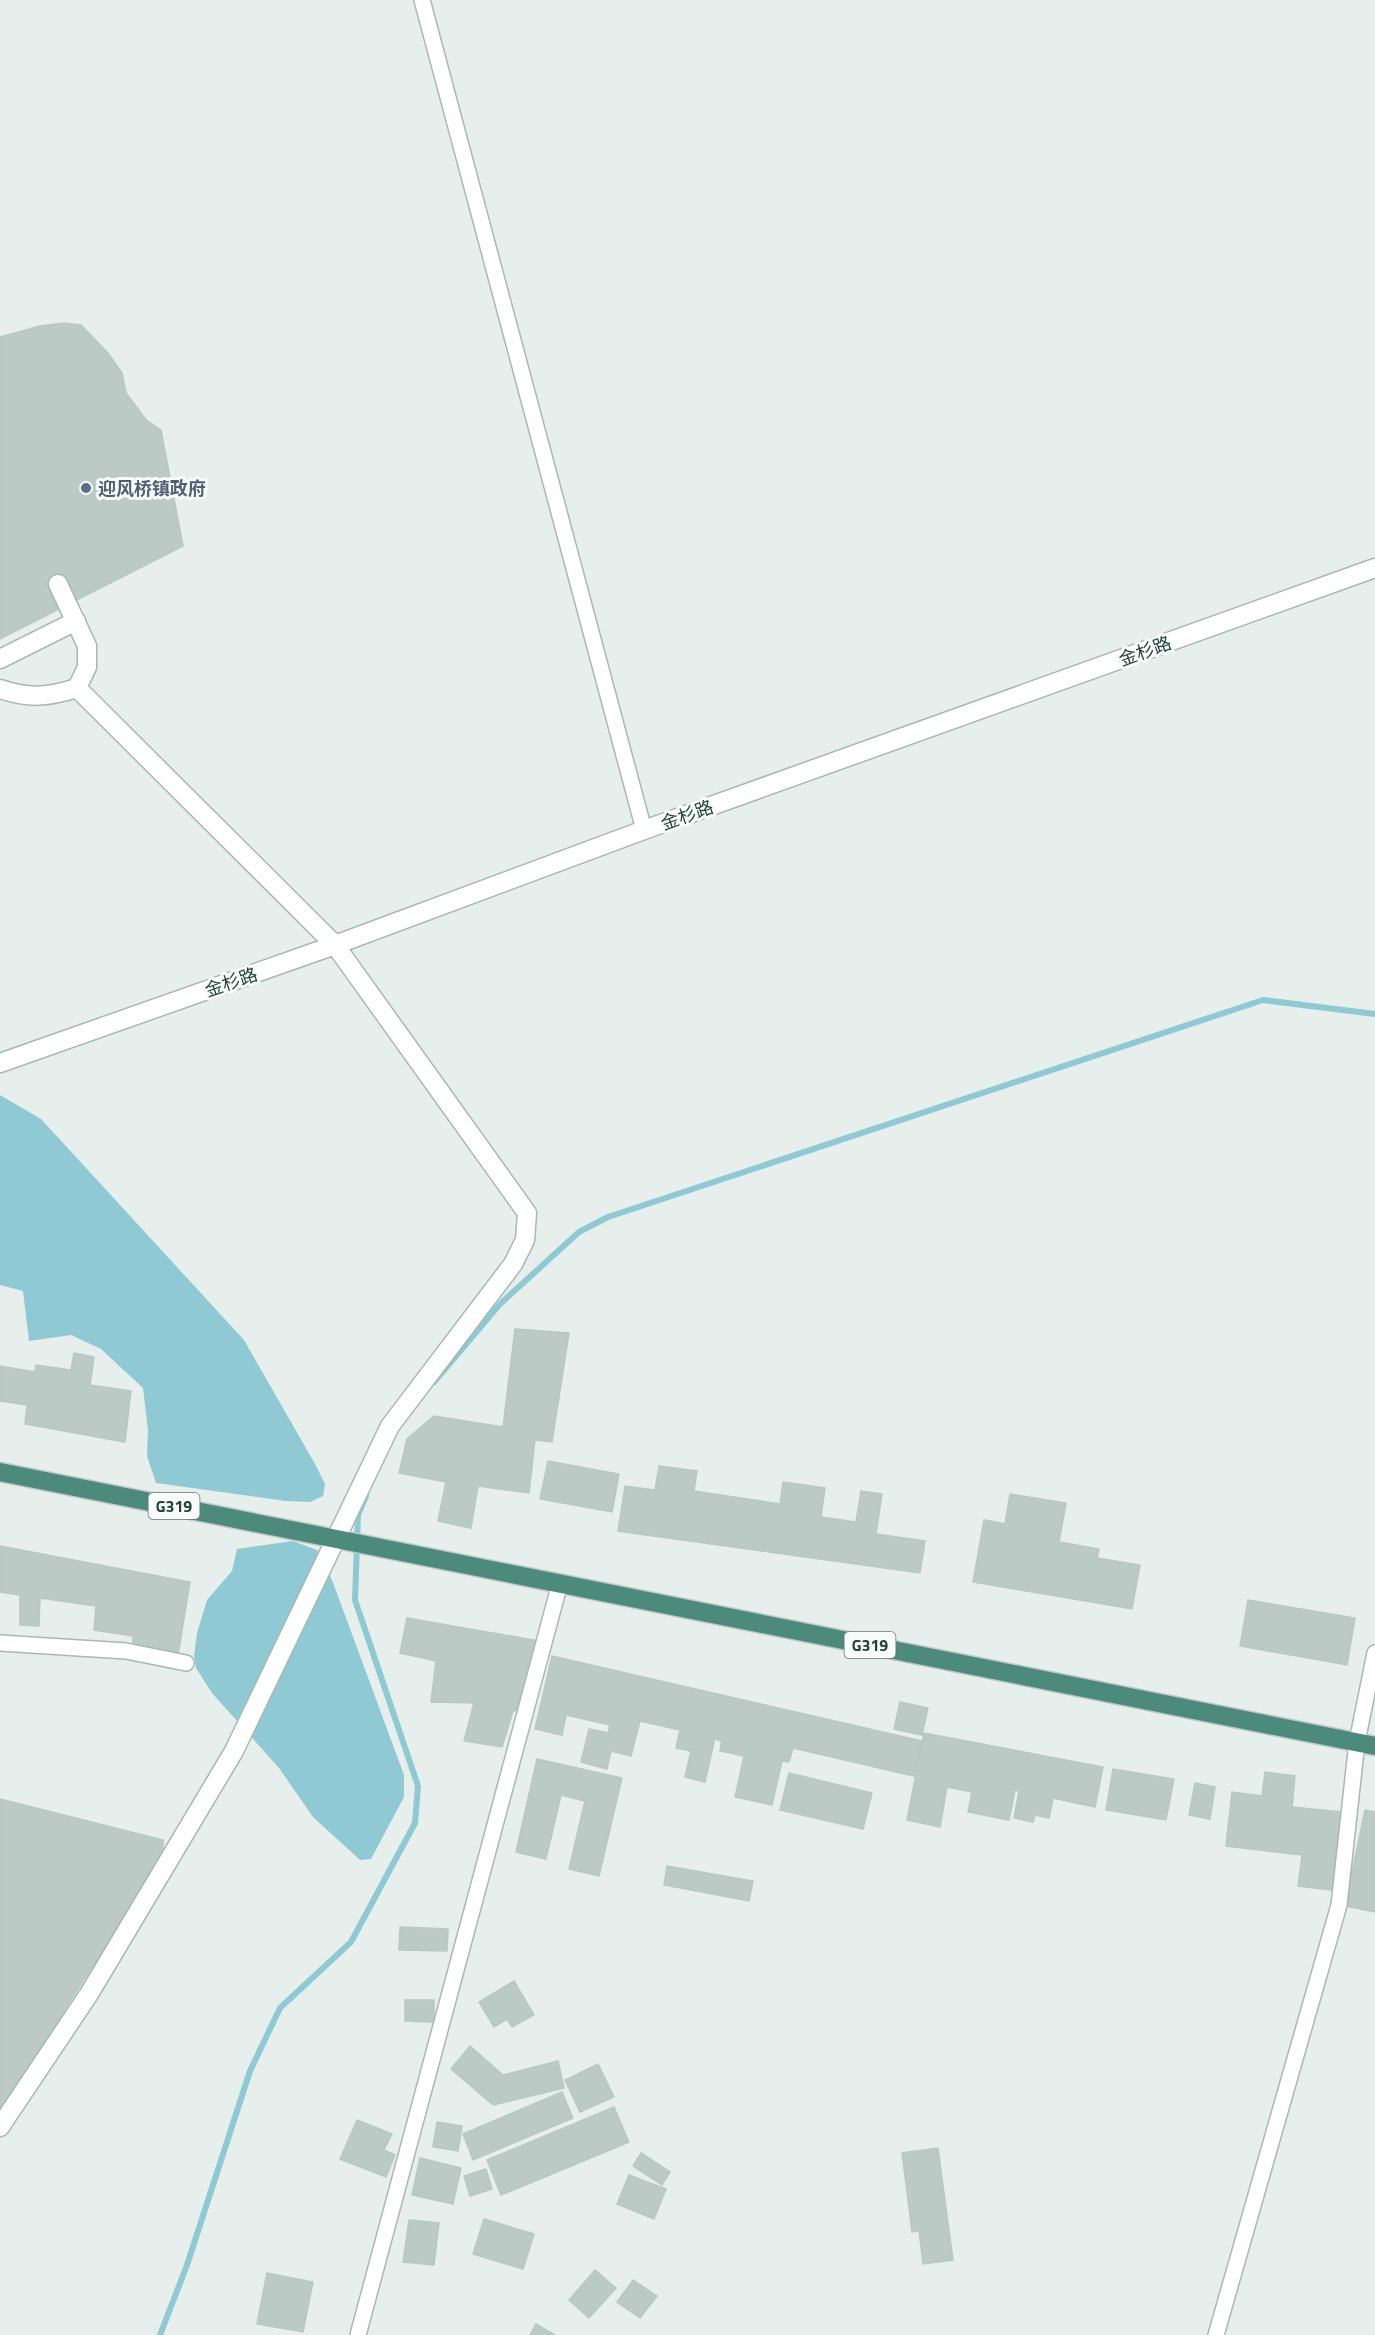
<svg xmlns="http://www.w3.org/2000/svg" width="1375" height="2335" viewBox="0 0 1375 2335" font-family="'Titillium Web','Noto Sans SC',sans-serif">
  <rect width="100%" height="100%" fill="#e6efeb"/>
  <g fill="#8ec9d4">
    <path d="M0,1095L41,1119L244,1340L315,1464L325,1484L323,1496L310,1502L286,1501L156,1483L147,1456L148,1430L143,1388L101,1349L71,1335L29,1341L23,1291L0,1285Z"/>
    <path d="M293,1541L317,1550L332,1580L404,1775V1797L371,1859L360,1860L313,1817L279,1768L212,1693L196,1668L194,1656L197,1633L207,1600L232,1571L237,1549Z"/>
  </g>
  <g fill="none" stroke-linecap="round" stroke-linejoin="round">
    <g stroke="#8ec9d4" stroke-width="6">
      <path d="M434,1382L500,1304L579,1232L608,1217L1263,1000L1375,1014"/>
      <path d="M160,2335L187,2265L250,2071L280,2008L351,1942L415,1823L418,1786L355,1600L358,1515L366,1496"/>
    </g>
  </g>
  <g fill="#bbcac4" stroke="#b8c9c2" stroke-width="1.5">
    <path d="M64,323L81,325L108,353L122,373L126,393L147,421L161,430L183,546L0,639V337L40,326Z"/>
    <path d="M515,1329L569,1333L552,1442L535,1440L529,1493L478,1486L471,1528L438,1521L446,1482L399,1473L407,1439L434,1416L503,1427Z"/>
    <path d="M74,1353L94,1357L90,1385L131,1391L125,1442L25,1424L27,1405L0,1401V1366L35,1372L36,1365L71,1370Z"/>
    <path d="M548,1461L619,1474L612,1512L540,1499Z"/>
    <path d="M659,1466L697,1471L694,1491L780,1504L783,1482L825,1488L821,1517L856,1522L861,1491L882,1494L876,1534L925,1541L920,1573L618,1531L625,1486L655,1490Z"/>
    <path d="M1010,1494L1066,1503L1059,1542L1099,1549L1097,1558L1140,1565L1132,1609L973,1582L984,1520L1005,1524Z"/>
    <path d="M0,1546L190,1582L178,1655L133,1645V1636L94,1630L96,1606L40,1598L39,1626L20,1625V1595L0,1592Z"/>
    <path d="M1248,1600L1355,1618L1347,1665L1240,1646Z"/>
    <path d="M407,1618L539,1641L522,1709L513,1711L502,1747L464,1741L474,1703L431,1702L436,1661L400,1653Z"/>
    <path d="M552,1656L922,1741L914,1776L793,1748L789,1762L782,1761L772,1805L735,1797L744,1756L720,1751L722,1742L715,1738L705,1782L685,1777L691,1751L676,1748L680,1730L640,1721L631,1756L611,1751L607,1769L581,1762L589,1729L608,1733L610,1725L566,1715L562,1735L535,1729Z"/>
    <path d="M900,1702L928,1708L922,1735L894,1729Z"/>
    <path d="M924,1733L1103,1767L1095,1807L1053,1798L1049,1818L1035,1815L1033,1822L1014,1818L1019,1791L1015,1790L1009,1820L968,1812L972,1792L947,1787L940,1827L907,1820Z"/>
    <path d="M537,1759L622,1778L599,1876L569,1869L585,1801L561,1795L546,1859L516,1852Z"/>
    <path d="M1113,1769L1174,1779L1166,1820L1106,1810Z"/>
    <path d="M1265,1772L1295,1776L1292,1807L1341,1812L1331,1890L1298,1886L1302,1855L1226,1846L1232,1792L1262,1796Z"/>
    <path d="M789,1773L872,1793L863,1829L780,1810Z"/>
    <path d="M1195,1783L1215,1787L1210,1819L1189,1815Z"/>
    <path d="M0,1799L163,1840V1855L0,2112Z"/>
    <path d="M1365,1810L1375,1812V1912L1345,1906Z"/>
    <path d="M667,1866L753,1881L749,1901L664,1885Z"/>
    <path d="M400,1927L448,1929L447,1951L399,1950Z"/>
    <path d="M514,1981L534,2015L512,2027L507,2019L494,2027L479,2002Z"/>
    <path d="M405,2000H434V2022L405,2021Z"/>
    <path d="M470,2046L503,2075L558,2061L564,2088L493,2105L451,2069Z"/>
    <path d="M598,2064L614,2097L580,2112L565,2080Z"/>
    <path d="M562,2092L573,2118L473,2160L463,2134Z"/>
    <path d="M614,2107L629,2142L501,2195L487,2160Z"/>
    <path d="M357,2120L392,2134L384,2150L395,2155L386,2177L340,2159Z"/>
    <path d="M437,2122L462,2126L458,2151L433,2147Z"/>
    <path d="M938,2148L953,2260L923,2264L919,2231L912,2232L902,2153Z"/>
    <path d="M641,2153L670,2172L662,2185L633,2166Z"/>
    <path d="M420,2158L461,2168L453,2204L412,2195Z"/>
    <path d="M486,2169L492,2189L470,2196L464,2176Z"/>
    <path d="M629,2175L666,2189L654,2219L617,2204Z"/>
    <path d="M484,2219L534,2234L523,2269L473,2254Z"/>
    <path d="M409,2220L439,2223L434,2265L403,2262Z"/>
    <path d="M595,2270L616,2288L589,2318L569,2300Z"/>
    <path d="M267,2273L313,2282L303,2332L257,2324Z"/>
    <path d="M633,2280L657,2296L640,2318L617,2302Z"/>
    <path d="M536,2324L555,2335H530Z"/>
  </g>
  <g fill="none" stroke-linecap="round" stroke-linejoin="round">
    <g stroke="#a8b8b2" stroke-width="18">
      <g id="minor">
        <path d="M422,0L644,830"/>
        <path d="M0,1643L126,1651L186,1663"/>
        <path d="M358,2335L560,1583"/>
        <path d="M1216,2335L1339,1905L1357,1742L1375,1653"/>
      </g>
    </g>
    <g stroke="#a8b8b2" stroke-width="21">
      <g id="tertiary">
        <path d="M0,659L76,621"/>
        <path d="M0,689C30,699 48,697 77,688L87,667V646L58,584"/>
        <path d="M0,1063L335,945L644,830L1375,568"/>
        <path d="M0,2127L89,1994L234,1751L390,1426L513,1264L525,1240L527,1213L335,945L77,688"/>
      </g>
    </g>
    <g stroke="#c2cac8" stroke-width="21">
      <path id="trunk" d="M0,1472L1375,1746"/>
    </g>
    <use href="#minor" stroke="#fff" stroke-width="15"/>
    <use href="#tertiary" stroke="#fff" stroke-width="18"/>
    <use href="#trunk" stroke="#4c8a7c" stroke-width="18"/>
  </g>
  <circle fill="#5c6f8a" stroke="#f7fbf9" stroke-width="2" cx="86" cy="488" r="6"/>
  <g text-anchor="middle" dominant-baseline="central" stroke-width="6" stroke-linejoin="round" paint-order="stroke">
    <g fill="#f7fbf9" stroke="#637a73" stroke-width="1.5">
      <rect x="148.5" y="1493" width="51" height="26" rx="4.5"/>
      <rect x="844.5" y="1632" width="51" height="26" rx="4.5"/>
    </g>
    <g font-size="16" font-weight="bold" fill="#24423a">
      <text x="174" y="1506">G319</text>
      <text x="870" y="1645">G319</text>
    </g>
    <g font-size="18" font-weight="bold" fill="#4e5e75" stroke="#f7fbf9" text-anchor="start">
      <text x="98" y="488">迎风桥镇政府</text>
    </g>
    <g font-size="18" fill="#24423a" stroke="#f7fbf9">
      <text transform="translate(1145 651) rotate(-20)">金杉路</text>
      <text transform="translate(687 815) rotate(-20)">金杉路</text>
      <text transform="translate(231 982) rotate(-19)">金杉路</text>
    </g>
  </g>
</svg>
